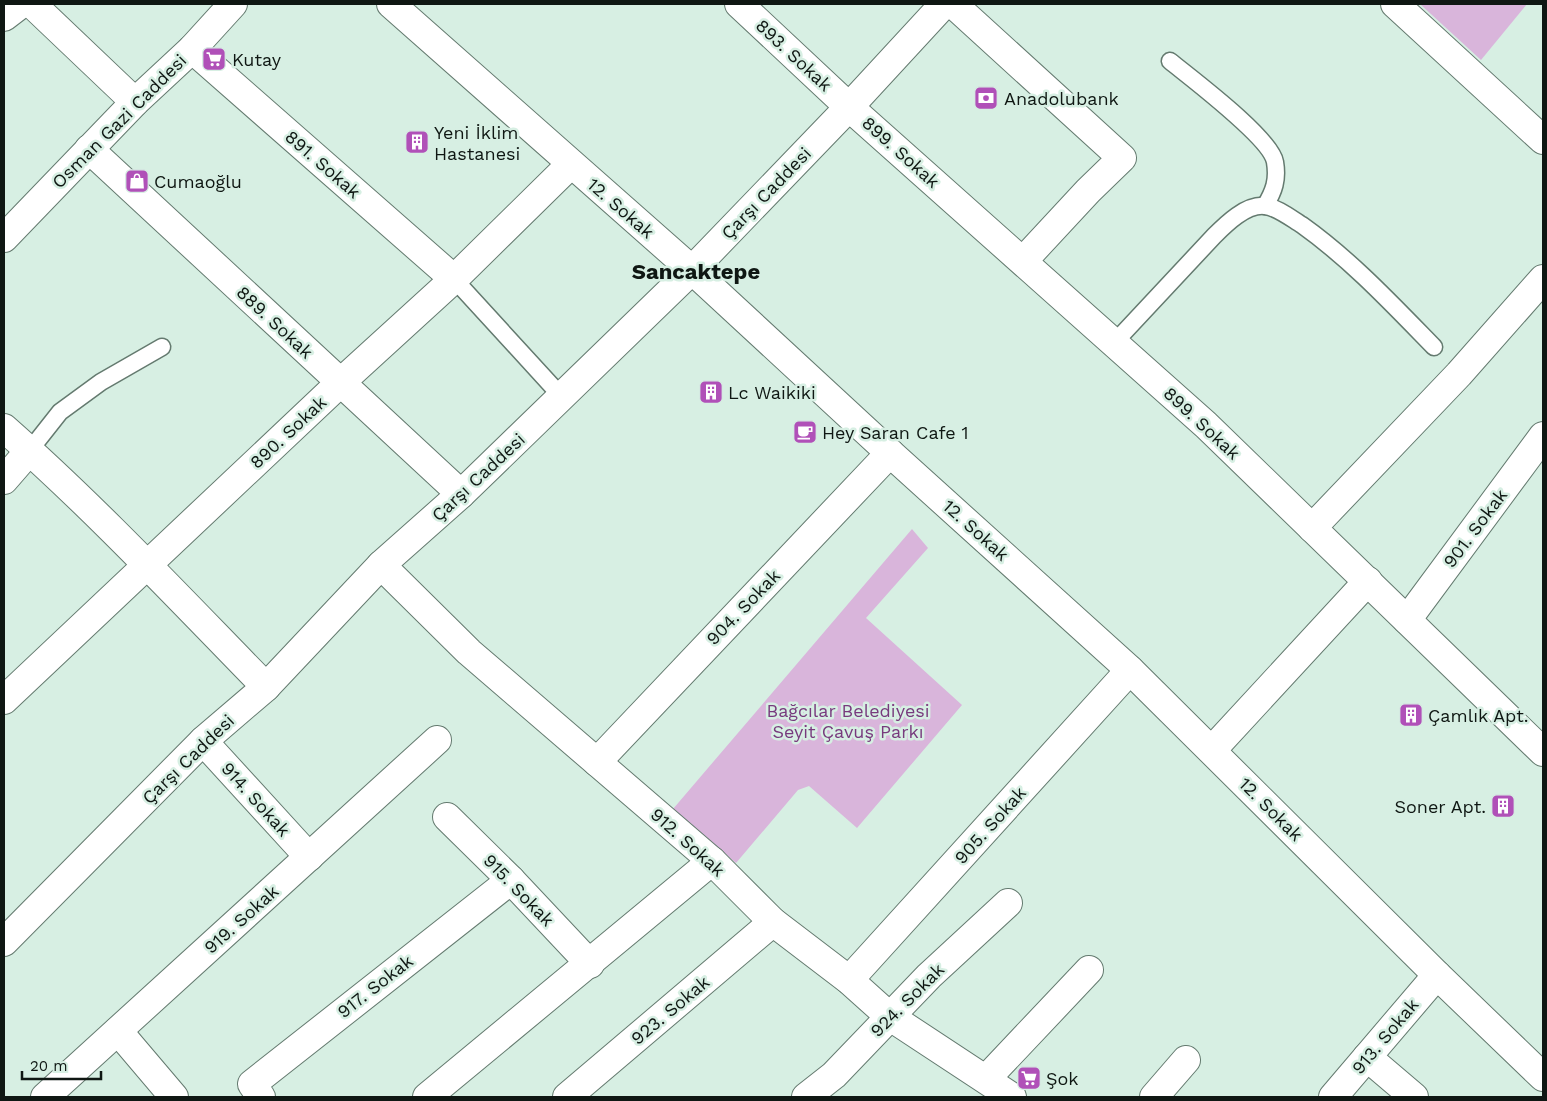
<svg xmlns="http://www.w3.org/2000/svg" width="1547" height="1101" viewBox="0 0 1547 1101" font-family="'Work Sans',sans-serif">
  <rect width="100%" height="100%" fill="#d7efe3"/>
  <g fill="#d9b5db">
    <path d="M1420,4H1527L1481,60Z"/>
    <path d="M912,529L928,548L866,618L962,705L857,828L809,786L798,790L736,863L673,809Z"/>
  </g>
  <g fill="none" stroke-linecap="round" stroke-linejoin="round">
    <g stroke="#647a6f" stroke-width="19">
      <g id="lane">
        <path d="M1170,61C1192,79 1271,138 1275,162C1278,180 1274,191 1265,206"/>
        <path d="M454,279L562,397"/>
        <path d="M1114,343L1214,236C1226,224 1246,204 1265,206C1277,207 1292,219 1302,225C1351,260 1392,304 1434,347"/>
        <path d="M30,450L60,412L101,382L162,347"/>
      </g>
    </g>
    <g stroke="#647a6f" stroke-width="30">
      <g id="street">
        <path d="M32,4L135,102"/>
        <path d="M391,4L692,270L890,453L1130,670L1437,975L1543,1077"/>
        <path d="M739,4L849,107L1206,425L1543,752"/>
        <path d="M953,4L1122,158L1088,191L1023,261"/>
        <path d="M4,17L21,4"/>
        <path d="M192,49L454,279"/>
        <path d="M89,149L461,494"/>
        <path d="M4,428C96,509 180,599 266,687"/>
        <path d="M4,480L30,450"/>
        <path d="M1312,528L1459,374L1543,279"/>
        <path d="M381,565L469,652L712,861L773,922L849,980L889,1016L1012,1097"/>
        <path d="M1407,620L1543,436"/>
        <path d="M4,700L340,383L454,279L571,164"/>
        <path d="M203,741L309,857"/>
        <path d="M1212,750L1368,581"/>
        <path d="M597,762L890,453"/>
        <path d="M447,817L511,880L590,964"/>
        <path d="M4,942L203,741L266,687L381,565L461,494L692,270L849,107L944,4"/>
        <path d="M849,980L1130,670"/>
        <path d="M118,1031L174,1097"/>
        <path d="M1367,1057L1414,1097"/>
        <path d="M986,1079L1089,970"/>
        <path d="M45,1097L437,740"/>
        <path d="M261,1097L252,1084L511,880"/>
        <path d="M427,1097L712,861"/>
        <path d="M567,1097L773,922"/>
        <path d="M806,1097L834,1075L929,976L1008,903"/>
        <path d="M1154,1097L1186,1060"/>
        <path d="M1333,1097L1437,975"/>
      </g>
    </g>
    <g stroke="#647a6f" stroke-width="30">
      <g id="secondary">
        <path d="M1395,4L1543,140"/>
        <path d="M4,238L135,102L192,49L233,4"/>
      </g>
    </g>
    <use href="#lane" stroke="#fff" stroke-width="16"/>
    <use href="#street" stroke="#fff" stroke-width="28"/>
    <use href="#secondary" stroke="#fff" stroke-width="28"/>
  </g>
  <defs>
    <g id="supermarket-square" transform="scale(1.25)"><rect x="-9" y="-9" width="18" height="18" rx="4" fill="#b050b8" stroke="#d7efe3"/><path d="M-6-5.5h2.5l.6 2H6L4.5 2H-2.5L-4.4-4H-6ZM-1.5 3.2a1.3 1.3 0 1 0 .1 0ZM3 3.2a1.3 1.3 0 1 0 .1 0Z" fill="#fff"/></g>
    <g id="bank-square" transform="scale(1.25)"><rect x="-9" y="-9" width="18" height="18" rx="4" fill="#b050b8" stroke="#d7efe3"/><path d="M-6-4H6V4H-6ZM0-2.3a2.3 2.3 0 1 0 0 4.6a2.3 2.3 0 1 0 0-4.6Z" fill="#fff"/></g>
    <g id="building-square" transform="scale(1.25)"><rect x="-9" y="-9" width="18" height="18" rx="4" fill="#b050b8" stroke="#d7efe3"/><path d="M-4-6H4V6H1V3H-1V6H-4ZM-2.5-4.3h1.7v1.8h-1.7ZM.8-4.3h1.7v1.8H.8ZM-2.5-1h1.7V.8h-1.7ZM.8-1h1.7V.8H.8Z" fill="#fff"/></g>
    <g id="shop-square" transform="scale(1.25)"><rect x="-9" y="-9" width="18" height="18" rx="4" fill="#b050b8" stroke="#d7efe3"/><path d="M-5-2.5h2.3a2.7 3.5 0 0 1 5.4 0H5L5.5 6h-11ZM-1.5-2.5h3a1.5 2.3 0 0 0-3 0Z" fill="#fff"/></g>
    <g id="cafe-square" transform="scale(1.25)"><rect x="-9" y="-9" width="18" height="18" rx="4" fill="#b050b8" stroke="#d7efe3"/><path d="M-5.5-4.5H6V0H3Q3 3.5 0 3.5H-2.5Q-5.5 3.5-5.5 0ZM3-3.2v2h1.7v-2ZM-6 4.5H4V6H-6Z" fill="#fff"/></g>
  </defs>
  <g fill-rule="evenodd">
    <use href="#supermarket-square" x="214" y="59"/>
    <use href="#bank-square" x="986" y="98"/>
    <use href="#building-square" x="417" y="142"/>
    <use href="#shop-square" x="137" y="181"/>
    <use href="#building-square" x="711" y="392"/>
    <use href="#cafe-square" x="805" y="432"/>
    <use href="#building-square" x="1411" y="715"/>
    <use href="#building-square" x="1503" y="806"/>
    <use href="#supermarket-square" x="1029" y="1078"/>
  </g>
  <g text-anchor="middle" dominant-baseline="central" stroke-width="5" stroke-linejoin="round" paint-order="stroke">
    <g font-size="18" fill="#0f1713" stroke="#d7efe3">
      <text transform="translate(794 55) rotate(43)">893. Sokak</text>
      <text transform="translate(119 121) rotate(-45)">Osman Gazi Caddesi</text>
      <text transform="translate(901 152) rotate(42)">899. Sokak</text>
      <text transform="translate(323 164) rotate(41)">891. Sokak</text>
      <text transform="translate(766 193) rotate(-46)">Çarşı Caddesi</text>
      <text transform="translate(621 208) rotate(41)">12. Sokak</text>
      <text transform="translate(275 322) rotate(43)">889. Sokak</text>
      <text transform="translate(1202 423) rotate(43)">899. Sokak</text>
      <text transform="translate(288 432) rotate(-43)">890. Sokak</text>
      <text transform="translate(478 477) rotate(-43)">Çarşı Caddesi</text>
      <text transform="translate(1475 528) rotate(-53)">901. Sokak</text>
      <text transform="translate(976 530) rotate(42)">12. Sokak</text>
      <text transform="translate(743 607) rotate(-46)">904. Sokak</text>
      <text transform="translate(188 759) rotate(-44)">Çarşı Caddesi</text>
      <text transform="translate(256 799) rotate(48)">914. Sokak</text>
      <text transform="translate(1271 809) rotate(45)">12. Sokak</text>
      <text transform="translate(990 825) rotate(-48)">905. Sokak</text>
      <text transform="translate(688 842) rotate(42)">912. Sokak</text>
      <text transform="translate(519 890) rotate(46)">915. Sokak</text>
      <text transform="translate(241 919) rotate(-42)">919. Sokak</text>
      <text transform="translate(375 986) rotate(-38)">917. Sokak</text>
      <text transform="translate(907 1000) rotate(-45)">924. Sokak</text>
      <text transform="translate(670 1010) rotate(-40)">923. Sokak</text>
      <text transform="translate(1385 1036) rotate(-50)">913. Sokak</text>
    </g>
    <g font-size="18" fill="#0f1713" stroke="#d7efe3" text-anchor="start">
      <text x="232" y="59">Kutay</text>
      <text x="1004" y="98">Anadolubank</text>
      <text x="434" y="132">Yeni İklim<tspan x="434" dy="21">Hastanesi</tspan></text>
      <text x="154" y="181">Cumaoğlu</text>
      <text x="728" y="392">Lc Waikiki</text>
      <text x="822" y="432">Hey Saran Cafe 1</text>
      <text x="1428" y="715">Çamlık Apt.</text>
      <text x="1486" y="806" text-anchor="end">Soner Apt.</text>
      <text x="1046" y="1078">Şok</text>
    </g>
    <g font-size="18" fill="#773a7d" stroke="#d7efe3">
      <text x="848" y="710">Bağcılar Belediyesi<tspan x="848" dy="21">Seyit Çavuş Parkı</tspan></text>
    </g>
    <g font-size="22" font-weight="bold" fill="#0f1713" stroke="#d7efe3">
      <text x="696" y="271">Sancaktepe</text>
    </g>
  </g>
  <rect width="1547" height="1101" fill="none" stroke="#0f1713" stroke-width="10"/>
  <path d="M22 1071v8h79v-8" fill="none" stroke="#0f1713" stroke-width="2.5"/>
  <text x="30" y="1071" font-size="15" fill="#0f1713" stroke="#d7efe3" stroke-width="4" paint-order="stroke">20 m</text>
</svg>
